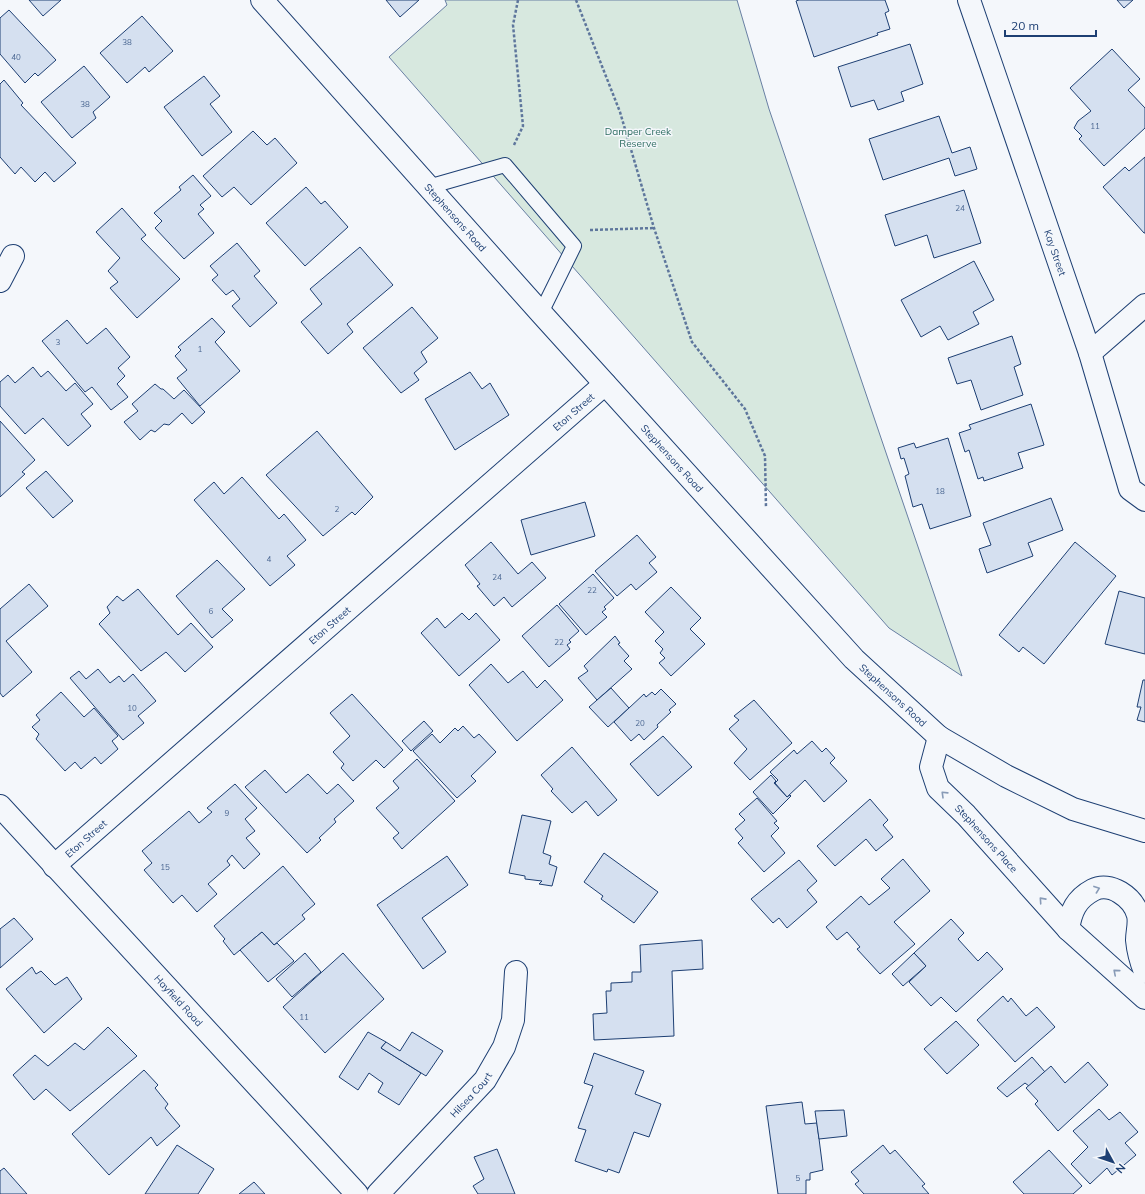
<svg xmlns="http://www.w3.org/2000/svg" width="1145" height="1194" viewBox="0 0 1145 1194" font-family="Mulish,sans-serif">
  <rect width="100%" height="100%" fill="#f4f7fb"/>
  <path fill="#d7e8df" stroke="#687fa3" d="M445,0H737L769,109L962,676L889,628L389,57L447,5Z"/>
  <g fill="#d5e0f0" stroke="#1d3f73">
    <path d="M29,0H61L43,16Z"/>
    <path d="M386,0H419L400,17Z"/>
    <path d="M799,0H885L889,11L885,13L890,29L877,33L878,35L814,57L796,1Z"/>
    <path d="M1117,0H1133L1124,8Z"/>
    <path d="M9,10L56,60L38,76L35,73L25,83L0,54V18Z"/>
    <path d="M142,16L173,51L149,72L145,67L127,83L100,53Z"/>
    <path d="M910,44L923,84L901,92L904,101L878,110L874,100L851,107L838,67Z"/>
    <path d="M1112,49L1140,79L1128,90L1145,108V128L1104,166L1079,139L1082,136L1074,128L1078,121L1091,111L1070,88Z"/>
    <path d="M84,66L110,97L93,112L96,118L72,138L41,102Z"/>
    <path d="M204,76L220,96L210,104L232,132L202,156L164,107Z"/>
    <path d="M4,80L23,103L21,105L76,163L54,182L45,172L35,182L21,167L15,174L0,157V84Z"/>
    <path d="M939,116L952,153L970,147L977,169L955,176L949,158L883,180L869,139Z"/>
    <path d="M253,131L267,145L275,138L297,163L251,205L234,187L222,197L203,176Z"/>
    <path d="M1145,157V233H1144L1103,187L1125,167L1129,171Z"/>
    <path d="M193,175L211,196L200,205L204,209L198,214L214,233L184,259L155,228L162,221L154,213L181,190L179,187Z"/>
    <path d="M306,187L321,204L325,201L348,227L305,266L266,223Z"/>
    <path d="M964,190L981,243L934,258L927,235L895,246L885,215Z"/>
    <path d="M122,208L146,235L141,239L180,279L137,318L110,288L118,282L108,271L120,258L96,232Z"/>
    <path d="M237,243L260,271L254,276L277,303L250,327L232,306L240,299L233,290L226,295L212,280L218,275L210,266Z"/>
    <path d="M360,247L393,285L347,324L353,332L328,354L301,322L322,304L310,289Z"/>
    <path d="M974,261L994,300L973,312L979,324L948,340L940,326L921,337L901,300Z"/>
    <path d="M412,307L438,338L421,352L427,362L414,373L419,380L401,393L363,348Z"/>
    <path d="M212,318L225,332L215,342L240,371L200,406L177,378L187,370L175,356L181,350L178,347Z"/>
    <path d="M67,320L87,344L106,328L130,357L118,368L125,376L117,384L128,397L111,410L92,387L85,392L42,341Z"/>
    <path d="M1012,336L1021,364L1014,367L1023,395L981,410L971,380L957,384L948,358Z"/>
    <path d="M33,367L41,377L48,371L66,391L75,383L93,404L81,414L91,426L68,446L43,418L25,434L0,406V382L8,375L15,383Z"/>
    <path d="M470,372L482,389L490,383L509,415L455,450L425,399Z"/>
    <path d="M155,384L161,389H163L174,399L184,390L205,412L192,424L182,413L169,425L164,424L155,432L151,430L140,440L124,422L138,411L132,404Z"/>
    <path d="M1031,404L1044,445L1018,453L1023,468L984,481L983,477L978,479L969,450L965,452L959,433L971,429L969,425Z"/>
    <path d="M0,421L35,460L22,472L25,474L0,497Z"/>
    <path d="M317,431L373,497L355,515L352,512L323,536L266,475Z"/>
    <path d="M948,438L971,516L930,529L922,504L913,507L905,476L909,474L904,458L901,459L898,448L914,443L916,448Z"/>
    <path d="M46,471L73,501L53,518L26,488Z"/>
    <path d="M242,477L279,519L284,514L306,540L287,556L295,565L270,586L194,500L214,482L224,494Z"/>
    <path d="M1051,498L1063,530L1028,543L1033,556L987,573L979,549L991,545L983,523Z"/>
    <path d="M585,502L595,536L531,555L521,520Z"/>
    <path d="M637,535L656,557L649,563L657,572L636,590L631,584L617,596L595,571Z"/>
    <path d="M491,542L518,574L532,562L546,578L512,607L504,597L494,606L477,586L480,584L465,565Z"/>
    <path d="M1075,542L1116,576L1044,664L1023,647L1019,652L999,635Z"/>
    <path d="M217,560L245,589L222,609L233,620L212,638L176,596Z"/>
    <path d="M593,574L614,598L604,607L606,609L602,612L607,617L586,635L559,604Z"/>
    <path d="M29,584L48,606L6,641L32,672L3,697L0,693V609Z"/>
    <path d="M671,587L701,618L690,629L705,644L671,676L659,663L665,658L660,653L663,649L655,641L664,632L645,612Z"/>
    <path d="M138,589L178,635L191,623L213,647L185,672L166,652L141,671L99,624L110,613L107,607L117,596L123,601Z"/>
    <path d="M1119,591L1145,598V654L1105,644Z"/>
    <path d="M557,605L579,631L569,640L571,642L567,645L570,649L549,667L522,636Z"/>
    <path d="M462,613L469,620L476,613L500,640L459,676L421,633L437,618L445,628Z"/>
    <path d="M615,636L620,643L618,644L629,656L624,661L632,669L597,700L578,678L588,671L584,666Z"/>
    <path d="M491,664L508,683L523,671L537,688L545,680L563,700L517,741L469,685Z"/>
    <path d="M98,669L110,683L119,676L124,682L133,674L156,701L138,716L144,723L123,740L70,678L79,671L86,679Z"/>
    <path d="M1143,680H1145V722L1137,720L1141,707H1137Z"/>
    <path d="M611,688L629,708L608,727L589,707Z"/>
    <path d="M661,689L676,704L669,710L671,712L657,725L658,727L644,740L639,734L631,741L614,722L644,694L646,697L652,692L655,695Z"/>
    <path d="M61,692L84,717L94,708L118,736L112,741L118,749L101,764L95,757L81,769L75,762L65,771L36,739L39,734L32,727L40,720L36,715Z"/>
    <path d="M352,694L403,750L384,768L376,760L353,781L341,768L344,764L333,752L350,736L330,713Z"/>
    <path d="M754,700L792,743L750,780L734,763L747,749L729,729L739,720L734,716Z"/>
    <path d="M424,721L433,731L411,751L402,741Z"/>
    <path d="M463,726L474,738L479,734L496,752L471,776L476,781L457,798L413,751L432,734L440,743L455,728L458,731Z"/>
    <path d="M663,736L692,767L658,796L630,764Z"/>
    <path d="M812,741L822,752L826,748L835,758L830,763L847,781L824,802L805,780L787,797L775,783L778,780L770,772L794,750L797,754Z"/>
    <path d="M572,747L617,800L598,816L586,801L572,813L551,791L553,789L541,775Z"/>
    <path d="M417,759L455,801L402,849L393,838L399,833L376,808L399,788L393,781Z"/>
    <path d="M265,770L286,793L308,774L327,794L338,784L354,801L334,819L336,822L319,838L321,840L307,853L245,787Z"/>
    <path d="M771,775L776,781L774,783L787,797L790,795L791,796L773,814L753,792Z"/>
    <path d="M235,784L257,808L245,819L255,831L246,838L260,854L244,869L232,855L227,861L230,865L208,884L217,894L197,912L182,895L173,903L144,870L152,863L142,851L189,811L199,823L212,812L207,808Z"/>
    <path d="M757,798L777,821L774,823L779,828L771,836L785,853L764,872L738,843L743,838L735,829L745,820L739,814Z"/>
    <path d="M870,799L888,820L883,825L893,837L876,851L866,839L835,866L817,846Z"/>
    <path d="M522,815L551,821L543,853L551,856L549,864L557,867L552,886L539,884L542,881L525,879V876L509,873Z"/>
    <path d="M604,853L658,892L634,923L601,899L603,896L584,882Z"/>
    <path d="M447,856L468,885L422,918L446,952L423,969L377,905Z"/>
    <path d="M903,859L930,891L894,922L915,944L880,974L857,949L860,947L847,932L837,940L826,927L861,896L869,905L890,888L881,879Z"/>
    <path d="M799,860L817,881L807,890L817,902L787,928L779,918L773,923L751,899Z"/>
    <path d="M283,866L315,904L302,915L305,919L274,945L262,932L234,955L223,941L225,939L214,926Z"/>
    <path d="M14,918L33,939L0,968V929Z"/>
    <path d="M951,919L964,933L958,939L978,961L987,952L1003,969L956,1012L941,997L931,1006L909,982L926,966L914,953Z"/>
    <path d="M262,932L274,945L277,943L294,961L268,982L240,950Z"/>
    <path d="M702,940L703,969L672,971L674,1036L594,1040L593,1014L607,1013L606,991H611V983L632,982V972H641L640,945Z"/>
    <path d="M305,953L321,972L292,997L276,979Z"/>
    <path d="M343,953L384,999L325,1053L283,1007Z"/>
    <path d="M914,953L926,966L903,986L892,974Z"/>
    <path d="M32,967L36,974L41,971L55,985L67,977L82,999L44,1033L6,989Z"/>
    <path d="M1003,996L1008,1002L1011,998L1026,1016L1037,1007L1055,1027L1015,1062L977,1020Z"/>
    <path d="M956,1021L979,1045L947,1074L924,1049Z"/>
    <path d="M108,1027L137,1056L70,1111L46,1089L34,1100L13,1075L35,1055L48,1066L75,1043L84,1050Z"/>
    <path d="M368,1032L386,1042L381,1048L421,1073L399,1105L378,1092L383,1083L369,1073L358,1090L339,1077Z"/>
    <path d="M412,1032L443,1051L426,1076L381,1048L386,1042L400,1051Z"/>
    <path d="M594,1053L644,1071L635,1094L661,1104L649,1137L634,1132L619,1173L608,1169L607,1172L575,1161L586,1130L578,1128L593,1086L584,1083Z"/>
    <path d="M1032,1057L1045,1072L1029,1086L1025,1083L1007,1097L997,1088Z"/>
    <path d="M1088,1062L1108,1085L1058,1131L1035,1104L1038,1101L1026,1088L1051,1066L1065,1083Z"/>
    <path d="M144,1070L158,1085L155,1088L168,1104L165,1108L180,1126L157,1146L151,1137L109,1175L72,1134Z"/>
    <path d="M802,1102L805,1124L817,1123L823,1170L810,1173V1180H806V1194H778L766,1106Z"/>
    <path d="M1099,1109L1109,1120L1120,1112L1138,1132L1125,1143L1136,1155L1112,1175L1107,1168L1090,1184L1071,1164L1088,1147L1073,1131Z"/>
    <path d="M844,1110L847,1136L819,1139L815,1111Z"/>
    <path d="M177,1145L214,1169L198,1194H145Z"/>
    <path d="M883,1145L890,1154L895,1150L925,1184L922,1186L929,1194H864L855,1184L859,1181L851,1172Z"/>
    <path d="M497,1149L515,1194H478L473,1186L484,1179L474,1157Z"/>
    <path d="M1049,1150L1082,1186L1073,1194H1024L1013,1182Z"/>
    <path d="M4,1168L27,1194H0V1171Z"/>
    <path d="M254,1182L265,1194H239Z"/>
  </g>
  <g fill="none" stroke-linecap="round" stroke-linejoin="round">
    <g stroke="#1d3f73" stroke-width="16">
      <path id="lane" d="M428,187L505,165L574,246L541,313"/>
    </g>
    <g stroke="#1d3f73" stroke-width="24">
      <g id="street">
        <path id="s1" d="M969,0L1090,353L1130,489L1145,500"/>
        <path d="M0,281L13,256"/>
        <path d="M1090,353L1145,305"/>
        <path id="s2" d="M939,737L931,767L938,788L966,815L1068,929L1145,998"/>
        <path id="s3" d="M0,806L357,1194"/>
        <path id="s4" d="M54,866L605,384"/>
        <path d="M1068,929C1071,911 1076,899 1093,890C1110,881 1133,897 1138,915C1140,923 1137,932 1137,940C1138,951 1141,962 1145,972"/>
        <path id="s5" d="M378,1194L485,1080L504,1047L513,1020L516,972"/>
      </g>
    </g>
    <g stroke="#1d3f73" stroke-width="24">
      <g id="primary">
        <path id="s6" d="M262,0L541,313L854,659L939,737L1006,776L1073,809L1145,831"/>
      </g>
    </g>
    <g stroke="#5e769c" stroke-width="2.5" stroke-dasharray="3 2" stroke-linecap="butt">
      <path d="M576,0L620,112L654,228L692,342L745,409L765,456L766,508"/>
      <path d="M514,145L523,126L513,25L518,0"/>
      <path d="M590,230L654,228"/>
    </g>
    <use href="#lane" stroke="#f4f7fb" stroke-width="14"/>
    <use href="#street" stroke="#f4f7fb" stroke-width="22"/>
    <use href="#primary" stroke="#f4f7fb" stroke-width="22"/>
  </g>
  <defs><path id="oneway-chevron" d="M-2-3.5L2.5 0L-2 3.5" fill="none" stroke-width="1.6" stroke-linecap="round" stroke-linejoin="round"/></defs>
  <g stroke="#889bb7">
    <use href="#oneway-chevron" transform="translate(944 794) rotate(-136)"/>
    <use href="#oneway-chevron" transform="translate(1097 889) rotate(-20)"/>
    <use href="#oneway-chevron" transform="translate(1042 900) rotate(-132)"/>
    <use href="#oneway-chevron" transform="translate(1116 972) rotate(-139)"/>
  </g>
  <g text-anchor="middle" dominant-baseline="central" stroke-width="3" stroke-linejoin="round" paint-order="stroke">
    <g font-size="8" fill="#4b6792">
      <text x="127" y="42">38</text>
      <text x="16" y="57">40</text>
      <text x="85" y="104">38</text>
      <text x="1095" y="126">11</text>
      <text x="960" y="208">24</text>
      <text x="58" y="342">3</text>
      <text x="200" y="349">1</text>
      <text x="940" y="491">18</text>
      <text x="337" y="509">2</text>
      <text x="269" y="559">4</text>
      <text x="497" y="577">24</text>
      <text x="592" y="590">22</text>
      <text x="211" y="611">6</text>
      <text x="559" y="642">22</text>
      <text x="132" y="708">10</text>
      <text x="640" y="723">20</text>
      <text x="227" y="813">9</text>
      <text x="165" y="867">15</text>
      <text x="304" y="1017">11</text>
      <text x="798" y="1178">5</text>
    </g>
    <g font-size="10" fill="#2c6c60" stroke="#f4f7fb">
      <text x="638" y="131">Damper Creek<tspan x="638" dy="12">Reserve</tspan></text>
    </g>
    <g font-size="10" fill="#1d3f73" stroke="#f4f7fb">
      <text stroke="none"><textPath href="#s6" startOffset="291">Stephensons Road</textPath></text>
      <text stroke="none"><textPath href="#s1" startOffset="267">Kay Street</textPath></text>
      <text stroke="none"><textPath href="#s4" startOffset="690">Eton Street</textPath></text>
      <text stroke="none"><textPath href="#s6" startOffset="615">Stephensons Road</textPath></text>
      <text stroke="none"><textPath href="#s4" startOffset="366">Eton Street</textPath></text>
      <text stroke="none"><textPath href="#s6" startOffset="939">Stephensons Road</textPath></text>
      <text stroke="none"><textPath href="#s4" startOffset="42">Eton Street</textPath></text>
      <text stroke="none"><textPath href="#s2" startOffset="123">Stephensons Place</textPath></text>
      <text stroke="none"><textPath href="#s3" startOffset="264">Hayfield Road</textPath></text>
      <text stroke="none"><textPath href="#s5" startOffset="136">Hilsea Court</textPath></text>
    </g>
  </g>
  <g transform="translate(1113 1162) rotate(130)" stroke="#f4f7fb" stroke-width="3" paint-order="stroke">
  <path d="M0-3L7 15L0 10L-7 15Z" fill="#1d3f73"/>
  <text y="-6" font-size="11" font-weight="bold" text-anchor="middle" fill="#1d3f73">N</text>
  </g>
  <path d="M1005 30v6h91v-6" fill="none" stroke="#1d3f73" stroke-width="2"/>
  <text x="1011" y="30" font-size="12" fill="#1d3f73" stroke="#f4f7fb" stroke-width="3" paint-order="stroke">20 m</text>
</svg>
